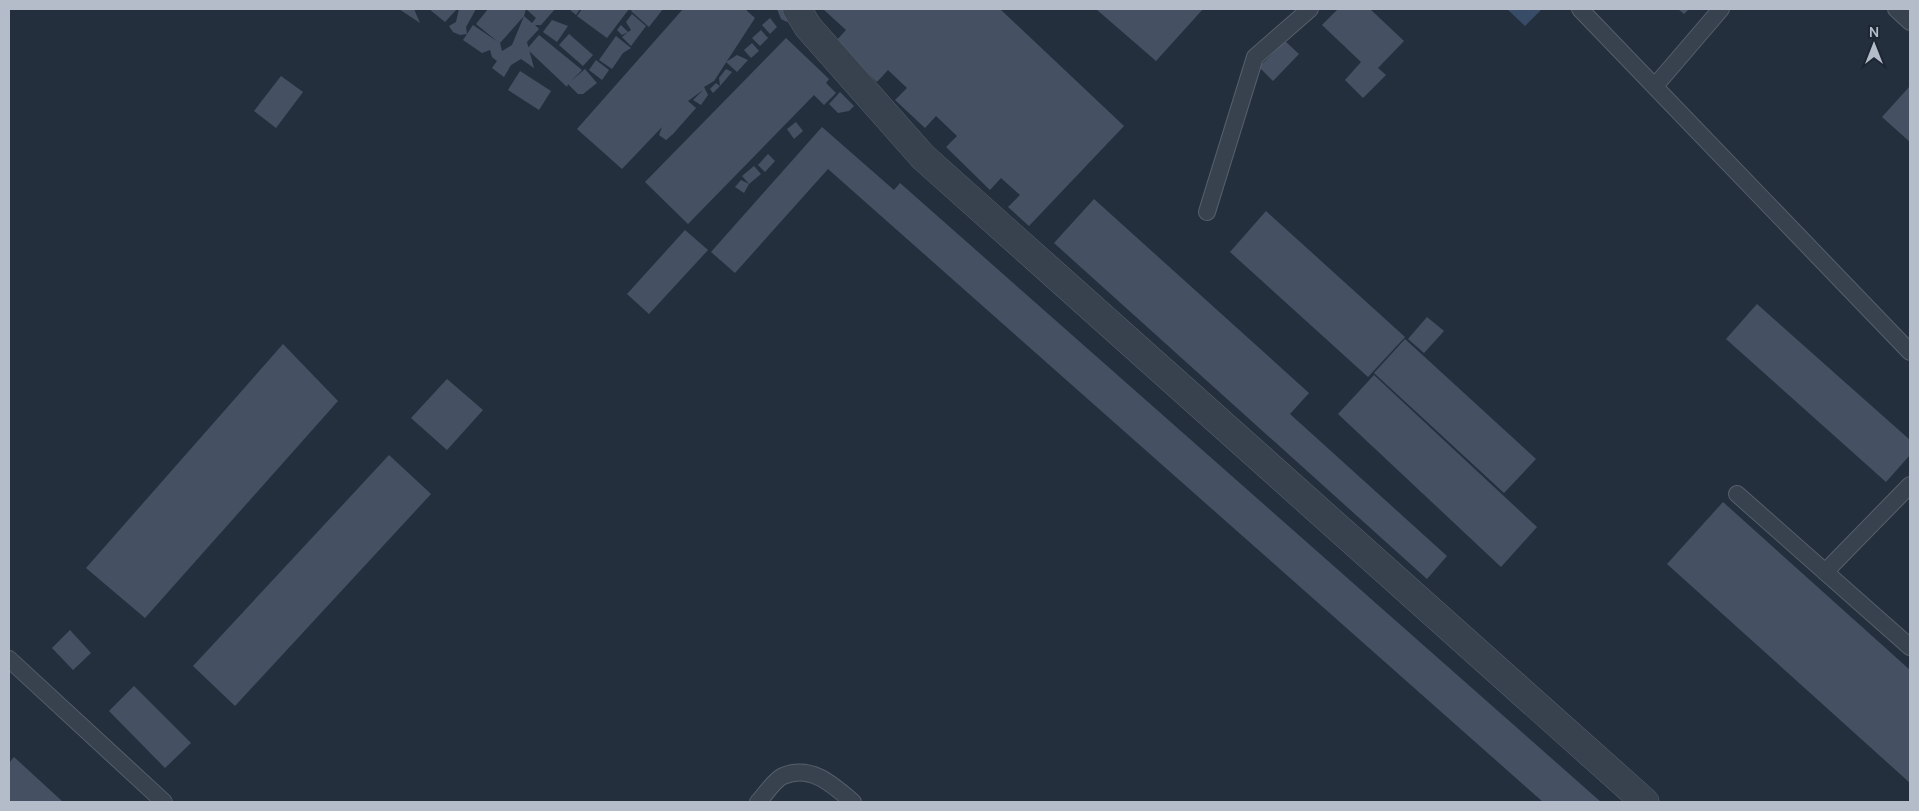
<svg xmlns="http://www.w3.org/2000/svg" width="1919" height="811" viewBox="0 0 1919 811" font-family="Manrope,sans-serif">
  <rect width="100%" height="100%" fill="#242f3e"/>
  <path fill="#394c67" d="M1507,9H1542L1525,26Z"/>
  <g fill="#455162" fill-rule="evenodd">
    <path d="M399,9H414L420,23Z"/>
    <path d="M429,9H457L445,22Z"/>
    <path d="M459,9H476L466,27L467,34L473,25L498,42L476,24L488,9H555L541,25H535L539,29L527,42L534,68L521,59L511,65L504,77L492,68L497,61L492,57L490,50L482,53L463,40L467,34L460,35L453,32L449,26L456,22ZM526,9L536,18L532,23L524,16L512,45L502,51L500,43L524,16Z"/>
    <path d="M569,9H580L576,15Z"/>
    <path d="M582,9H629L607,38L577,16Z"/>
    <path d="M633,9H663L649,27L631,11Z"/>
    <path d="M683,9H745L755,18L714,81L704,87L708,95L701,105L693,100L703,90L688,101L696,108L673,134L666,140L659,135L662,127L622,169L577,129Z"/>
    <path d="M777,9H794L787,22L781,19Z"/>
    <path d="M823,9H1000L1124,126L1029,226L1008,207L1020,195L1001,178L990,190L946,147L957,136L936,116L925,128L895,100L907,88L888,70L877,82L835,42L846,30Z"/>
    <path d="M1096,9H1203L1156,61Z"/>
    <path d="M1338,9H1370L1404,41L1378,68L1386,75L1363,98L1345,80L1361,62L1322,25Z"/>
    <path d="M1678,9H1689L1684,14Z"/>
    <path d="M632,14L646,26L631,46L622,37L628,32L622,35L617,30L621,25L628,32L631,30L626,22Z"/>
    <path d="M770,18L777,27L770,34L762,25Z"/>
    <path d="M552,20L568,26L557,42L543,32Z"/>
    <path d="M761,30L768,38L760,46L752,38Z"/>
    <path d="M569,34L593,55L583,66L559,45Z"/>
    <path d="M539,35L582,70L571,81L585,69L597,83L583,94H578L568,84L567,87L527,49Z"/>
    <path d="M616,36L631,48L623,53L612,69L599,60Z"/>
    <path d="M786,38L829,79L826,83L836,93L824,105L814,95L688,224L645,182Z"/>
    <path d="M1285,41L1299,54L1273,81L1259,67Z"/>
    <path d="M752,43L759,51L751,58L744,50Z"/>
    <path d="M737,55L748,60L737,72L726,62Z"/>
    <path d="M596,60L609,70L602,80L589,70Z"/>
    <path d="M726,69L732,72L720,86L719,78Z"/>
    <path d="M520,71L551,91L539,110L508,90Z"/>
    <path d="M281,76L303,92L276,128L254,111Z"/>
    <path d="M716,83L720,86L713,93L710,89Z"/>
    <path d="M1910,86V142L1882,117Z"/>
    <path d="M840,92L854,106L849,111L838,113L829,104Z"/>
    <path d="M796,122L803,131L794,139L787,129Z"/>
    <path d="M822,127L894,190L900,183L1601,802H1543L828,169L735,273L711,252Z"/>
    <path d="M768,154L775,161L765,172L758,165Z"/>
    <path d="M754,166L761,174L749,184L744,193L735,187L741,180L749,184L742,176Z"/>
    <path d="M1094,199L1309,393L1290,414L1447,556L1427,579L1054,243Z"/>
    <path d="M1266,211L1405,337L1368,377L1230,252Z"/>
    <path d="M685,230L708,250L649,314L627,294Z"/>
    <path d="M1757,304L1910,440V455L1886,482L1726,339Z"/>
    <path d="M1427,317L1444,331L1424,353L1408,339Z"/>
    <path d="M1405,339L1536,459L1504,493L1374,373Z"/>
    <path d="M283,344L338,401L145,618L86,568Z"/>
    <path d="M1374,375L1537,527L1501,567L1338,414Z"/>
    <path d="M447,379L483,410L447,450L411,418Z"/>
    <path d="M389,455L431,494L235,706L193,666Z"/>
    <path d="M1723,502L1910,670V783L1667,564Z"/>
    <path d="M70,630L91,653L73,670L52,648Z"/>
    <path d="M134,686L191,743L165,768L109,711Z"/>
    <path d="M14,757L63,802H9V763Z"/>
  </g>
  <g fill="none" stroke-linecap="round" stroke-linejoin="round">
    <g stroke="#565f6c" stroke-width="18">
      <g id="lane">
        <path d="M1580,9L1910,352"/>
        <path d="M1896,9L1910,22"/>
        <path d="M1655,86L1721,9"/>
        <path d="M1207,212L1255,57L1310,9"/>
        <path d="M1737,494L1910,647"/>
        <path d="M1825,572L1910,485"/>
        <path d="M9,659L164,802"/>
        <path d="M758,802C765,795 774,780 783,776C811,764 833,785 853,802"/>
      </g>
    </g>
    <g stroke="#565f6c" stroke-width="29">
      <path id="street" d="M797,9L808,27L923,157L1645,802"/>
    </g>
    <use href="#lane" stroke="#38414e" stroke-width="16"/>
    <use href="#street" stroke="#38414e" stroke-width="28"/>
  </g>
  <rect width="1919" height="811" fill="none" stroke="#b4bcc9" stroke-width="20"/>
  <g transform="translate(1874 45)" stroke="#1d2633" stroke-width="4" paint-order="stroke">
  <path d="M0-4L9 19L0 12L-9 19Z" fill="#b4bcc9"/>
  <text y="-8" font-size="14" font-weight="bold" text-anchor="middle" fill="#b4bcc9">N</text>
  </g>
</svg>
